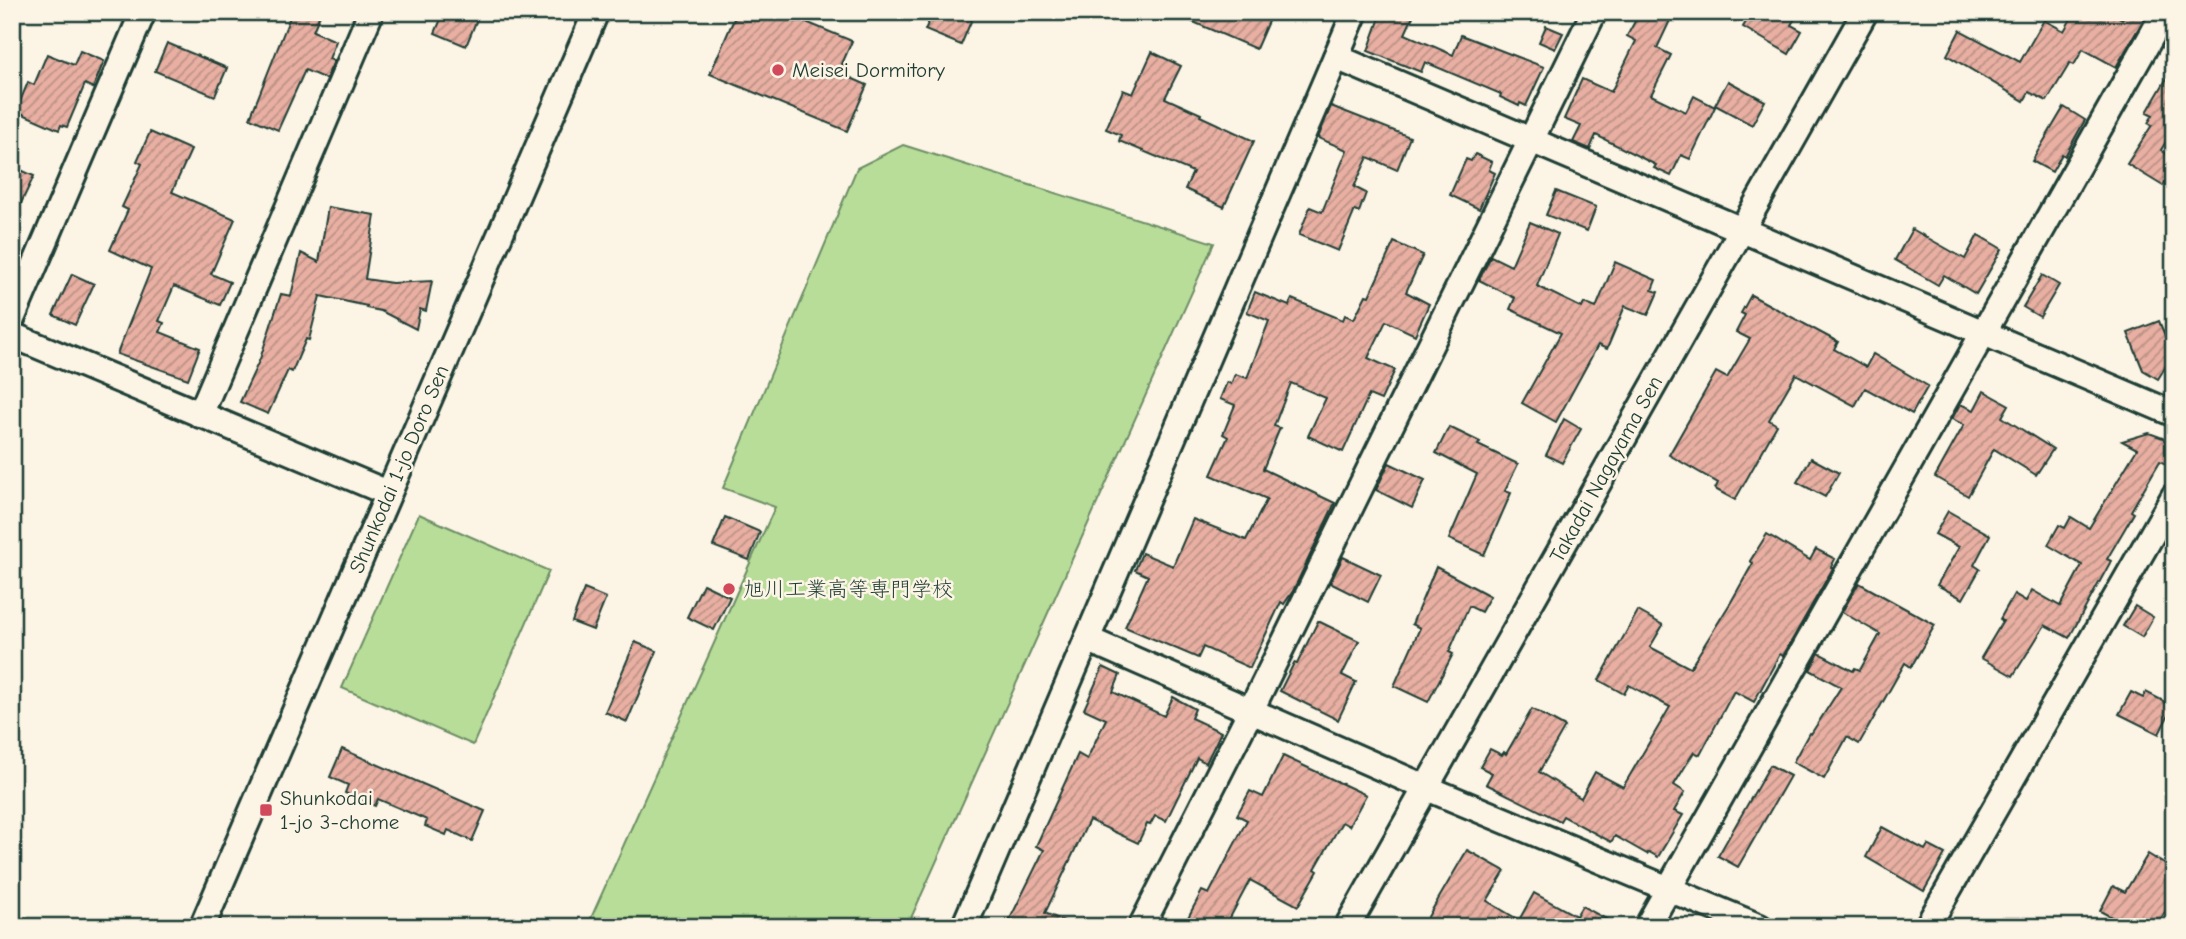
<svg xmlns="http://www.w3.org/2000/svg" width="2186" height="939" viewBox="0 0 2186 939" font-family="'Comic Neue','Klee One',sans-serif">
  <defs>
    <pattern id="building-hatch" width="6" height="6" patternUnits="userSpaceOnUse" patternTransform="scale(1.75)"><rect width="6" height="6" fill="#e8afa2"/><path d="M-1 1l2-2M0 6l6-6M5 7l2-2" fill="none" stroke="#bb9085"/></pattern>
  </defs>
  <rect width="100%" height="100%" fill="#fcf5e5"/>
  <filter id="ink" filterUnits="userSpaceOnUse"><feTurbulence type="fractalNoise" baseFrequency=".0143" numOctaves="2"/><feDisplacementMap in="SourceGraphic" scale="14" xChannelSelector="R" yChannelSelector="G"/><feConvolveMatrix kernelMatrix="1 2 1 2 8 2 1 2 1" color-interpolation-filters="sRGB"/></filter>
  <g filter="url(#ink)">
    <g fill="#b8dd98" stroke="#6c8d66" stroke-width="2">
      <path d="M903,145L1214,243L907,927H587L775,507L723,488L857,168Z"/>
      <path d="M419,514L549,571L473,745L342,688Z"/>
    </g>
    <g fill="url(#building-hatch)" stroke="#1f3d34" stroke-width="2">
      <path d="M292,12H321L313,31L336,41L329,59L334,61L326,79L305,70L278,130L250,118Z"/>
      <path d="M444,12H480L466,46L435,33Z"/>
      <path d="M737,12H782L852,41L842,64L846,66L842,74L867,85L847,131L710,74Z"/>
      <path d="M933,12H975L961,45L925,30Z"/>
      <path d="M1170,12H1272L1256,49Z"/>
      <path d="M1382,12H1415L1405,34L1453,55L1461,35L1544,67L1526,106L1520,103L1519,106L1500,97L1501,94L1425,62L1421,72L1368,51Z"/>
      <path d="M1640,12H1674L1657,48L1671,55L1651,95L1686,112L1694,96L1715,107L1690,159L1681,155L1671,176L1654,168L1656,165L1596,135L1590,149L1573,142L1581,126L1564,119L1582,79L1611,92L1636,41L1627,36Z"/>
      <path d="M1752,12H1799L1791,25L1802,31L1789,54L1743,27Z"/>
      <path d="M2075,12H2110L2122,19L2126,12H2148L2116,67L2083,49L2074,65L2070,63L2047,101L2029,92L2024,101L1947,55L1960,30L2020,62L2044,20L2064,31Z"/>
      <path d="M1546,26L1563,33L1555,49L1539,42Z"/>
      <path d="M167,43L227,68L215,96L155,71Z"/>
      <path d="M80,51L104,61L93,88L85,84L67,127L61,125L59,130L16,111L28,82L34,85L47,54L74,65Z"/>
      <path d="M1152,52L1181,66L1165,98L1201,114L1200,116L1254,141L1224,207L1185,189L1193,172L1119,141L1121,135L1106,129L1123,90L1133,94Z"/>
      <path d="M2174,66V128L2161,150L2174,159V168L2163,186L2127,164L2152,125L2148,123L2153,115L2147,112Z"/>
      <path d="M1728,81L1765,101L1752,125L1715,105Z"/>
      <path d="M1331,106L1410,137L1397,170L1368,157L1354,187L1366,193L1359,212L1355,210L1338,251L1299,235L1310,207L1322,212L1347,150L1318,138Z"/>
      <path d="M2064,107L2085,120L2065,156L2062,154L2052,172L2032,161Z"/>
      <path d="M150,132L191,150L172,192L235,219L211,274L230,282L220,305L174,286L159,321L164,323L160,332L200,348L188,379L117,354L151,269L110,250L128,210L122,207L142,164L137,161Z"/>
      <path d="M1475,154L1492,162L1489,170L1495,173L1479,209L1450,195L1466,159L1471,161Z"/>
      <path d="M12,166L34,176L12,222Z"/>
      <path d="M1556,191L1596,207L1587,231L1546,215Z"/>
      <path d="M328,207L375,215L365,279L392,283L432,281L426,311L420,309L416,329L381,311L366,308L367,306L320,296L309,340L306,339L292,372L288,370L268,414L240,402L260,359L281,294L291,296L301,253L319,262Z"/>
      <path d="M1530,222L1558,234L1537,286L1582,308L1584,303L1596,308L1615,262L1656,280L1652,290L1658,292L1648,315L1625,306L1607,349L1598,345L1556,422L1522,403L1561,333L1510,309L1515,298L1479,280L1491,256L1511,266Z"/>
      <path d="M1912,229L1965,259L1978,235L2002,249L1976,294L1944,275L1938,285L1895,260Z"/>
      <path d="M1394,242L1423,255L1406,292L1429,304L1415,335L1386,321L1368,358L1395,370L1381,400L1369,395L1343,452L1308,436L1326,398L1291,383L1274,426L1280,428L1263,469L1335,503L1293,591L1284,604L1281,602L1250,668L1203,647L1198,658L1125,627L1148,576L1135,570L1142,553L1173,566L1193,519L1246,540L1267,499L1211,475L1228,437L1223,434L1235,405L1220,399L1227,382L1231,384L1235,374L1247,378L1269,321L1247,312L1255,292L1289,306L1292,299L1343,320L1345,315L1354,319L1366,295L1369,296Z"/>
      <path d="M72,274L94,284L75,325L53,315Z"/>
      <path d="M2042,275L2059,285L2040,317L2023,307Z"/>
      <path d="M1751,295L1838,342L1834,349L1866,367L1873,354L1928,386L1912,414L1865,388L1855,406L1796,374L1769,420L1777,425L1735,500L1715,489L1718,483L1669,455L1716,372L1727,378L1750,339L1736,332L1745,315L1741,313Z"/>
      <path d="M2159,321L2173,355L2158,379L2143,370L2128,333Z"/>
      <path d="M1984,391L2009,405L2002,417L2053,449L2036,475L1994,449L1968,496L1935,477L1964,425L1952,419L1960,404L1974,410Z"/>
      <path d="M1564,419L1581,429L1562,463L1546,455Z"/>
      <path d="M1449,427L1480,442L1478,445L1518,464L1505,491L1511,493L1484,555L1449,539L1477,474L1436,453Z"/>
      <path d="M2149,433L2163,438L2167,444L2174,462V469L2160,461L2131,511L2134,513L2107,559L2111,561L2069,638L2045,625L2013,676L1981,658L2003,621L2000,619L2014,594L2026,601L2032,590L2060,606L2082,565L2048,545L2059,525L2065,528L2071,517L2089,528L2137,449L2122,441Z"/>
      <path d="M1811,458L1839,473L1825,497L1797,482Z"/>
      <path d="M1389,463L1425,480L1412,508L1376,490Z"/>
      <path d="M1948,511L1990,535L1974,565L1980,569L1963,599L1937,585L1959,547L1935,534Z"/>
      <path d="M725,517L760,532L749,560L713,546Z"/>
      <path d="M1767,534L1810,560L1816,549L1835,559L1831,567L1833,568L1783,656L1780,654L1754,702L1734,691L1700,755L1694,752L1674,785L1685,792L1674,811L1683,815L1658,857L1649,852L1647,854L1615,836L1611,842L1563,816L1560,821L1486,784L1492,773L1480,767L1490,749L1502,755L1504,752L1506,754L1532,709L1565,727L1539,772L1581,798L1595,772L1623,787L1670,707L1629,685L1624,694L1599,680L1638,611L1663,625L1650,647L1690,668L1731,602L1753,563L1750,561Z"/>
      <path d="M1343,557L1381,575L1368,602L1330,583Z"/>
      <path d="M1436,567L1490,596L1481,612L1469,606L1449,652L1453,654L1428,702L1394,686L1420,628L1412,624Z"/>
      <path d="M1859,583L1935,625L1911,667L1905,663L1859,744L1847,737L1824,779L1793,762L1809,733L1811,734L1841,687L1810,670L1819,653L1853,671L1855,668L1860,670L1880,634L1842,612Z"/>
      <path d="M703,584L730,597L714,630L687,617Z"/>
      <path d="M584,589L606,598L593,630L572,622Z"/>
      <path d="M2135,606L2153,617L2142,637L2123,626Z"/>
      <path d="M1318,621L1359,641L1342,675L1356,682L1338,720L1280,691L1294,663L1297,664Z"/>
      <path d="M635,642L657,651L627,722L605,712Z"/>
      <path d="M1103,667L1120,675L1113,692L1164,716L1173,697L1195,709L1191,718L1221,732L1206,763L1197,758L1166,821L1155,816L1150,825L1147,824L1138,843L1089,820L1045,913L1077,927H1006L1044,850L1036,846L1078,754L1087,759L1106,719L1084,709Z"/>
      <path d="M2131,692L2143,698L2146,692L2173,706L2159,734L2119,714Z"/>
      <path d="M342,749L485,811L472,841L448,830L446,835L425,826L427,820L378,799L375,806L345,793L348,785L330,777Z"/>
      <path d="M1283,756L1366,795L1349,826L1342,822L1315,869L1318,871L1298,906L1250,880L1225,927H1183L1202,891L1209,894L1247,820L1237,815L1250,791L1263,797Z"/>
      <path d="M1770,765L1790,776L1738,867L1718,856Z"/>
      <path d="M1882,827L1925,850L1928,845L1945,854L1924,891L1866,857Z"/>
      <path d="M1467,850L1505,871L1487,901L1519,920L1534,893L1576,916L1582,906L1621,927H1422Z"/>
      <path d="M2148,854L2174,870V897L2156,927H2130L2100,911L2113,886L2125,892Z"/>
    </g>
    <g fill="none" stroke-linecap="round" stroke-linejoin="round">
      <g stroke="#1f3d34" stroke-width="30">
        <g id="minor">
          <path d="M1336,57L2174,414"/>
          <path d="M12,319L143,12"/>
          <path d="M12,335L388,493"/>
          <path d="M200,415L371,12"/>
          <path d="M1087,639L1427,788L1760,927"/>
          <path d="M202,927L596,12"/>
          <path d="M964,927L1355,12"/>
          <path d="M1141,927L1251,710L1594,12"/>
          <path d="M1347,927L1865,12"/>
          <path d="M1647,927L2165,12"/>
          <path d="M1927,927L2174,496"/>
        </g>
      </g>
      <use href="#minor" stroke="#fcf5e5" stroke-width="24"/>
    </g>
  </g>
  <g fill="#d1495b" stroke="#fcf5e5" stroke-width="2.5">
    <circle cx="778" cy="70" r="7"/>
    <circle cx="729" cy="589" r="7"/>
    <rect x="259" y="803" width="14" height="14" rx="3.5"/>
  </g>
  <g text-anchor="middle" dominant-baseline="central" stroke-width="5" stroke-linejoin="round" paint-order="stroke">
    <g font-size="21" fill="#1f3d34" stroke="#fcf5e5" text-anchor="start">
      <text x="792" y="70">Meisei Dormitory</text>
      <text x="743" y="589">旭川工業高等専門学校</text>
      <text x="280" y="798">Shunkodai<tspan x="280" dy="24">1-jo 3-chome</tspan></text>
    </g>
    <g font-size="21" fill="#1f3d34" stroke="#fcf5e5">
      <text transform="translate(399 469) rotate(-67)">Shunkodai 1-jo Doro Sen</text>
      <text transform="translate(1606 469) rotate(-61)">Takadai Nagayama Sen</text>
    </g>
  </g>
  <rect width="2186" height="939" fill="none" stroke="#fcf5e5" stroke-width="42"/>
  <rect x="21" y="21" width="2144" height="897" fill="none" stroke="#1f3d34" stroke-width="2.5" filter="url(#ink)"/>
</svg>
